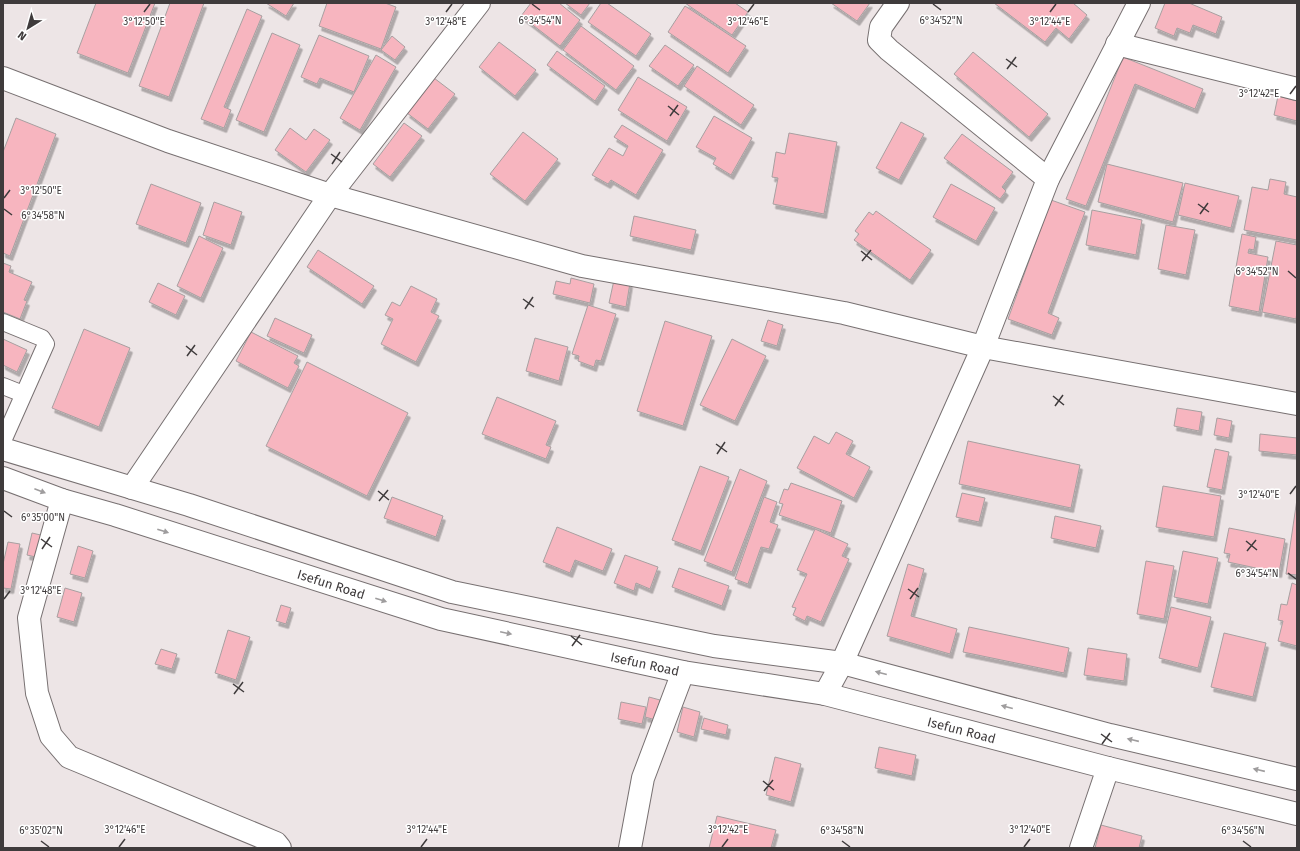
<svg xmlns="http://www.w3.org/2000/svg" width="1300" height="851" viewBox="0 0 1300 851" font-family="'Fira Sans',sans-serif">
  <defs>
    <filter id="shadow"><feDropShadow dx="2.5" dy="4.5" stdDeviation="0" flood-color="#0004"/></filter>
  </defs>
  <rect width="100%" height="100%" fill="#ede5e6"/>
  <g fill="#f7b5bf" stroke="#a79fa0" filter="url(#shadow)">
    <path d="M96,3H155L128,73L77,53Z"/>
    <path d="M170,3H204L169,97L139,86Z"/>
    <path d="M266,3H294L286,16Z"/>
    <path d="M327,3H385L396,7L381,49L319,26Z"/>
    <path d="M531,3H559L580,20L560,46L521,16Z"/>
    <path d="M565,3H590L581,15Z"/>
    <path d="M601,3H607L651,34L636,56L588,22Z"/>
    <path d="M685,3H735L748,12L732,35Z"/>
    <path d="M831,3H870L857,21Z"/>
    <path d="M994,3H1073L1087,15L1069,39L1056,28L1045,42Z"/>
    <path d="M1165,3H1189L1222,17L1216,34L1193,25L1190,33L1177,28L1174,36L1155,28Z"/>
    <path d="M685,6L746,46L728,73L668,32Z"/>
    <path d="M247,9L262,16L224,107L231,110L224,128L201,119Z"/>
    <path d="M581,26L634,66L616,90L563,50Z"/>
    <path d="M272,33L300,45L264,132L236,120Z"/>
    <path d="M319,35L369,56L354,92L320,78L317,84L301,77Z"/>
    <path d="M392,36L405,47L395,60L381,50Z"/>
    <path d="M499,42L536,70L515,96L479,67Z"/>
    <path d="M665,45L694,65L678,86L649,66Z"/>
    <path d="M557,51L605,86L595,101L547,65Z"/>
    <path d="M973,52L1048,114L1029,137L954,74Z"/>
    <path d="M376,55L396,67L360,130L340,118Z"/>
    <path d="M1123,57L1203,89L1195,109L1135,84L1086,206L1066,199Z"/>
    <path d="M697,66L754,105L741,125L684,86Z"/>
    <path d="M638,77L687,107L667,141L618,110Z"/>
    <path d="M434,78L455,94L428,129L407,113Z"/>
    <path d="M1278,96L1297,101V121L1274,115Z"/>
    <path d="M714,116L752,138L731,175L713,164L716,158L696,147Z"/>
    <path d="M16,118L56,134L10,256L3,253V152Z"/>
    <path d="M901,122L924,134L899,180L876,168Z"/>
    <path d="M404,123L422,136L390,177L373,164Z"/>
    <path d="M622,125L663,150L636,195L611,180L608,184L592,175L609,148L623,156L628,146L614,137Z"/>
    <path d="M290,128L306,140L314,129L330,140L306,172L275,150Z"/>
    <path d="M523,132L558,159L525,201L490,174Z"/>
    <path d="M789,133L837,142L824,214L773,204L778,178L772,177L776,152L785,154Z"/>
    <path d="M962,134L1013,172L1002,187L1006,191L1000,199L944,158Z"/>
    <path d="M1107,164L1183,183L1173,222L1098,202Z"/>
    <path d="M1270,179L1286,182L1284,194L1297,197V240L1244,230L1252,187L1268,190Z"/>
    <path d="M1185,183L1239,196L1231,228L1178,215Z"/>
    <path d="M151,184L201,203L186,243L136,224Z"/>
    <path d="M951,184L995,208L976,241L933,217Z"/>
    <path d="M1051,200L1085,212L1048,313L1059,318L1052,335L1008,319Z"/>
    <path d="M214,202L242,212L231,245L203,235Z"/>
    <path d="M1092,210L1142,220L1136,255L1086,245Z"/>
    <path d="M876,211L931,250L910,280L854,240L859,234L855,231L869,212L873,215Z"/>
    <path d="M634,216L696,230L691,250L630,236Z"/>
    <path d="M1166,225L1195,230L1186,275L1158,269Z"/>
    <path d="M1242,234L1256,237L1254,250L1249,249L1248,253L1268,257L1259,312L1229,306Z"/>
    <path d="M199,236L223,248L201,298L177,286Z"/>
    <path d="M1276,241L1297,245V312L1296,319L1262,312Z"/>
    <path d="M318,250L374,286L362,304L307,267Z"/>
    <path d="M3,263L11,266L9,272L32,282L24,300L27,301L20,319L3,312Z"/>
    <path d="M571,278L594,284L590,303L553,294L556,281L570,284Z"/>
    <path d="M614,280L630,283L626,307L609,303Z"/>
    <path d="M158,283L185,296L176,315L149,302Z"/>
    <path d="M411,286L437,299L431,312L439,316L416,362L381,344L393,319L385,315L392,302L400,306Z"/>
    <path d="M588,305L616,314L601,361L596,360L594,367L578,361L579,356L572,354Z"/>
    <path d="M275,318L312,335L304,353L267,336Z"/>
    <path d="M768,320L783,325L777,346L761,341Z"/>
    <path d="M665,321L712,336L683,426L637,411Z"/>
    <path d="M84,329L130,348L99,427L52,408Z"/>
    <path d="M251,332L298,356L294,363L299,366L288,388L236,361Z"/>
    <path d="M535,338L568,347L559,381L526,371Z"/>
    <path d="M3,339L27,350L17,372L3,365Z"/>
    <path d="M732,339L766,356L735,421L700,405Z"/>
    <path d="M307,362L408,413L367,496L266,446Z"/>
    <path d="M497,397L556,421L546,445L551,447L546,459L482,434Z"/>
    <path d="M1177,408L1202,412L1199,431L1174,426Z"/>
    <path d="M1217,418L1232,421L1229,438L1214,435Z"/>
    <path d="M836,432L853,441L846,454L870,467L854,498L797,468L814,436L829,444Z"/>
    <path d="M1260,434L1297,438V455L1259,451Z"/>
    <path d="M968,441L1080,465L1071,508L959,484Z"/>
    <path d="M1215,449L1229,452L1222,490L1207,487Z"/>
    <path d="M700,466L729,477L701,551L672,540Z"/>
    <path d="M740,469L767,481L732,572L704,561Z"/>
    <path d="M791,483L842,501L831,533L779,515L783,504L779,503L784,489L788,490Z"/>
    <path d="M1163,486L1221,496L1214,537L1156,527Z"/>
    <path d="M962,493L985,498L979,522L956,517Z"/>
    <path d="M392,497L443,516L436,537L384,518Z"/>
    <path d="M764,497L777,502L770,522L778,525L769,549L761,547L748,584L735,579Z"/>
    <path d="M1297,499V575L1286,574Z"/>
    <path d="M1055,516L1101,526L1096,548L1051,538Z"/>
    <path d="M557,527L612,549L603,571L575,560L570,573L543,562Z"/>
    <path d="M1229,528L1285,539L1279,573L1228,562L1230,554L1224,553Z"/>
    <path d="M815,529L848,544L842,556L849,559L821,622L807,616L805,621L793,615L796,608L792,607L807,574L797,570Z"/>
    <path d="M32,533L45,536L40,558L27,555Z"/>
    <path d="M8,542L20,544L11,589L3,588V564Z"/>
    <path d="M78,546L93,551L85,578L70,574Z"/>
    <path d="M1183,551L1218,558L1208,604L1174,597Z"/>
    <path d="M625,555L658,567L650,589L636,583L634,591L614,583Z"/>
    <path d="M1146,561L1174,566L1164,619L1137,614Z"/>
    <path d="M908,564L924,569L911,616L957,629L950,654L887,636Z"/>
    <path d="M679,568L729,586L722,606L672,587Z"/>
    <path d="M1292,583L1297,585V646L1278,641L1283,621L1278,620L1281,604L1287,605Z"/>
    <path d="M65,588L82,593L74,622L57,617Z"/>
    <path d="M281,605L291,608L286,624L276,621Z"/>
    <path d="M1171,607L1211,617L1198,668L1159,658Z"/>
    <path d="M969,627L1069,648L1064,673L963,652Z"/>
    <path d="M228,630L250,637L236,680L215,673Z"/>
    <path d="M1224,633L1266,643L1253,697L1211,687Z"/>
    <path d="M1088,648L1127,654L1124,681L1084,675Z"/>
    <path d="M161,649L177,654L172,669L155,664Z"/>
    <path d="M649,697L660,700L656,720L645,717Z"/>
    <path d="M621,702L646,707L642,724L618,719Z"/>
    <path d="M683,707L700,712L694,737L677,732Z"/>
    <path d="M704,718L728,725L726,735L701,729Z"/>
    <path d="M879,747L916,755L912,776L875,768Z"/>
    <path d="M775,757L801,764L791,802L766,795Z"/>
    <path d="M717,816L776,830L771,848H709Z"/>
    <path d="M1101,825L1142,836L1139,848H1095Z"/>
  </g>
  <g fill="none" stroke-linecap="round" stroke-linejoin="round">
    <g stroke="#777071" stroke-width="18">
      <g id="lane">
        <path d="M3,322L42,338L46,344L3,441"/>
        <path d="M3,386L23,394"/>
      </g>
    </g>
    <g stroke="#777071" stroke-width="24">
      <g id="street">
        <path d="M898,3L881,27L879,40L889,50L1048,179"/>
        <path d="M1117,44L1297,89"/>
        <path d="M3,78L168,141L330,195L582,266L844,313L983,347L1297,404"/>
        <path d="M132,488L330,195L479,3"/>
        <path d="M62,500L29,618L37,693L51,736L69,757L276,843L280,848"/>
        <path d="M825,694L842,663L983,347L1048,179L1139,3"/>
        <path d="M630,848L643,778L683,672"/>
        <path d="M1081,848L1108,768"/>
      </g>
    </g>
    <g stroke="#777071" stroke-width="24">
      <g id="secondary">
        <path d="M3,449L189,505L452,592L714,646L842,663L1110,735L1297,779"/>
        <path id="s1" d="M3,478L62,500L115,515L441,619L683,672L825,694L1108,768L1297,814"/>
      </g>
    </g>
    <use href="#lane" stroke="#fff" stroke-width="16"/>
    <use href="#street" stroke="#fff" stroke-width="22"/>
    <use href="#secondary" stroke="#fff" stroke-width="22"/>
  </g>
  <defs><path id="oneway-solid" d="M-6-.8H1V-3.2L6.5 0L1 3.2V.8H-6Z"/></defs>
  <g fill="#9f9d9e">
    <use href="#oneway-solid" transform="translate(40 491) rotate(21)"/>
    <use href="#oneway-solid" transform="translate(163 531) rotate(18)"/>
    <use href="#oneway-solid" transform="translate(381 600) rotate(18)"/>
    <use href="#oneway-solid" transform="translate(506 633) rotate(12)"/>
    <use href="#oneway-solid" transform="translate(881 673) rotate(-165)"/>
    <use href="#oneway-solid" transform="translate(1007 707) rotate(-165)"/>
    <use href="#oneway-solid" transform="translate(1133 740) rotate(-167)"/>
    <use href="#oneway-solid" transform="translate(1259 770) rotate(-167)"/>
  </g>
  <path fill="none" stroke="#3f3b3c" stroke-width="1.5" d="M532,4L540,10M933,4L941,10M144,12L150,4M446,12L452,4M748,12L754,4M1050,12L1056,4M1006,59L1017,67M1007,69L1016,57M1290,94L1296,86M668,106L679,115M670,116L678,105M331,154L342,162M332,164L340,152M4,198L10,190M1198,204L1209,212M4,209L12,215M1200,214L1208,203M861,251L872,260M862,261L871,250M1288,271L1296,278M523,299L534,307M525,309L533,297M186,346L197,355M187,356L195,345M1053,396L1064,405M1055,406L1063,395M716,444L727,452M717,454L725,442M378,491L389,500M1290,494L1296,486M379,501L388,490M4,511L12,517M41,539L52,547M1246,541L1257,550M42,549L50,537M1247,551L1256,540M1288,573L1296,579M908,589L919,597M4,599L10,591M910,599L918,588M571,636L582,645M572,646L580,635M233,684L244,692M234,694L243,682M1101,734L1112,742M1102,744L1110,733M763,781L774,790M764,791L773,780M41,841L49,847M842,841L850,847M1243,841L1251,847M119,847L125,839M421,847L427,839M722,847L728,839M1024,847L1030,839"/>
  <g text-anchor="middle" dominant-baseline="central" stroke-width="3" stroke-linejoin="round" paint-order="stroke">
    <g font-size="13" fill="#3f3b3c" stroke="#fff">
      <text stroke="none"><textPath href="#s1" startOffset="345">Isefun Road</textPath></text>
      <text stroke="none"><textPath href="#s1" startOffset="669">Isefun Road</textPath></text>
      <text stroke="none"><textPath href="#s1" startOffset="993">Isefun Road</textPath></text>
    </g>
  </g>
  <g font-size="10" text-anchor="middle" fill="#3f3b3c" stroke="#fff" stroke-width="3" stroke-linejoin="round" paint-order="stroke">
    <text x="540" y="24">6°34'54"N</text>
    <text x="941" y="24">6°34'52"N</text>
    <text x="144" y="25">3°12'50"E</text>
    <text x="446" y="25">3°12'48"E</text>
    <text x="748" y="25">3°12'46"E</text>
    <text x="1050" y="25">3°12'44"E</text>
    <text x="1259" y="97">3°12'42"E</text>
    <text x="41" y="194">3°12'50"E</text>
    <text x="43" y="219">6°34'58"N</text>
    <text x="1257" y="275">6°34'52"N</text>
    <text x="1259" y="498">3°12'40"E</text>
    <text x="43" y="521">6°35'00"N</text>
    <text x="1257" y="577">6°34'54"N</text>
    <text x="41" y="594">3°12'48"E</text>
    <text x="125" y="833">3°12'46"E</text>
    <text x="427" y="833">3°12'44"E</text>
    <text x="728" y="833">3°12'42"E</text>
    <text x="1030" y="833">3°12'40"E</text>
    <text x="41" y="834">6°35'02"N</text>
    <text x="842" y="834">6°34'58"N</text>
    <text x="1243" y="834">6°34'56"N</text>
  </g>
  <rect width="1300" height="851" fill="none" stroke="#3f3b3c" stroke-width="8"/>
  <g transform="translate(28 28) rotate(217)" stroke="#ffffff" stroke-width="3" paint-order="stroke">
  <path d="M0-3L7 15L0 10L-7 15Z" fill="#3f3b3c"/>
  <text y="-6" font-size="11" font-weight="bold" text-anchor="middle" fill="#3f3b3c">N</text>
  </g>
</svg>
